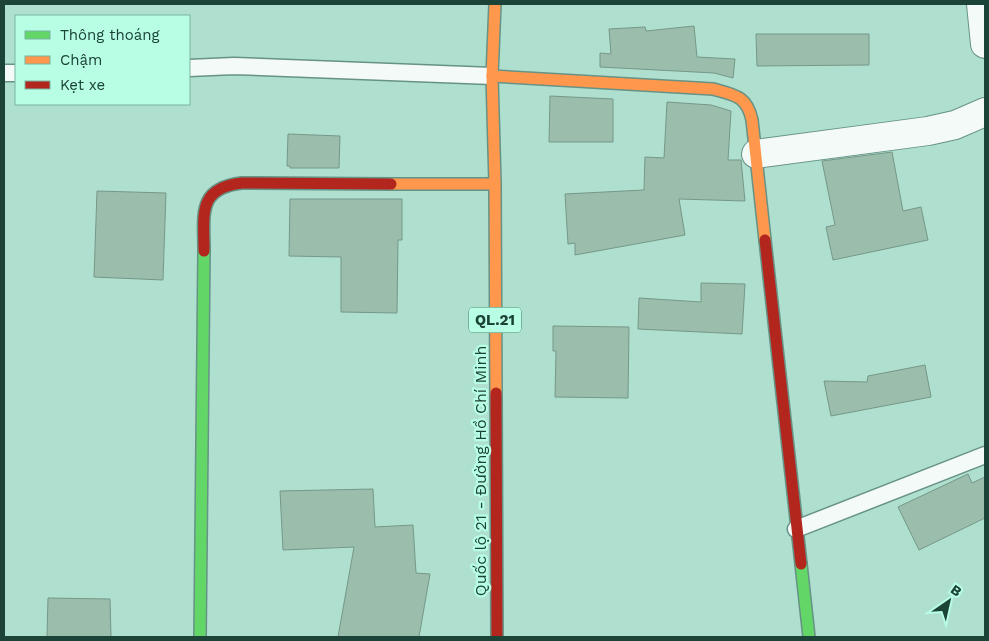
<svg xmlns="http://www.w3.org/2000/svg" width="989" height="641" viewBox="0 0 989 641" font-family="'Work Sans',sans-serif">
  <rect width="100%" height="100%" fill="#aedfcf"/>
  <g fill="#9bbdac" stroke="#759888">
    <path d="M694,26L697,57L735,59L733,78L714,73L600,67V53L611,54L609,29L645,27L646,31Z"/>
    <path d="M756,34H869V65L757,66Z"/>
    <path d="M550,96L613,99V142H549Z"/>
    <path d="M667,102L711,105L731,111L728,160H741L745,201L679,199L685,235L575,255V243L568,244L565,194L644,190L645,157L664,158Z"/>
    <path d="M288,134L340,136L339,168H290V166H287Z"/>
    <path d="M892,152L903,211L921,207L928,240L833,260L826,227L835,225L822,161Z"/>
    <path d="M97,191L166,193L163,280L94,277Z"/>
    <path d="M290,199H402V240H398L397,313L341,312V257L289,256Z"/>
    <path d="M701,283L745,284L742,334L638,329L639,298L701,302Z"/>
    <path d="M553,326L629,327L628,398L555,397L556,351H553Z"/>
    <path d="M925,365L931,397L831,416L824,381L867,382L868,376Z"/>
    <path d="M968,474L972,483L985,477V518L919,550L898,507Z"/>
    <path d="M373,489L375,527L413,525L416,573L430,574L419,637H338L354,547L283,550L280,491Z"/>
    <path d="M48,598L110,599L111,637H47Z"/>
  </g>
  <g fill="none" stroke-linecap="round" stroke-linejoin="round">
    <g stroke="#679286" stroke-width="19">
      <g id="lane">
        <path d="M189,68L234,66L492,76"/>
        <path d="M4,73H16"/>
        <path d="M796,529L985,455"/>
      </g>
    </g>
    <g stroke="#679286" stroke-width="30">
      <g id="street">
        <path d="M981,4L985,44"/>
        <path d="M756,154L928,131L955,125L985,112"/>
      </g>
    </g>
    <g stroke="#679286" stroke-width="14">
      <g id="fast">
        <path d="M801,564L809,637"/>
        <path d="M200,637L204,251"/>
      </g>
    </g>
    <g stroke="#679286" stroke-width="14">
      <g id="slow">
        <path d="M495,4L492,76L495,184L496,393"/>
        <path d="M492,76L713,89C735,95 747,96 752,120L765,240"/>
        <path d="M391,184H495"/>
      </g>
    </g>
    <g stroke="#679286" stroke-width="14">
      <g id="jam">
        <path d="M765,240L801,564"/>
        <path d="M204,251C204,215 197,188 242,183L391,184"/>
        <path d="M496,393L497,637"/>
      </g>
    </g>
    <use href="#lane" stroke="#f3faf8" stroke-width="16"/>
    <use href="#street" stroke="#f3faf8" stroke-width="28"/>
    <use href="#fast" stroke="#63d668" stroke-width="11"/>
    <use href="#slow" stroke="#ff974d" stroke-width="11"/>
    <use href="#jam" stroke="#b3261e" stroke-width="11"/>
  </g>
  <g text-anchor="middle" dominant-baseline="central" stroke-width="4.5" stroke-linejoin="round" paint-order="stroke">
    <rect fill="#b7fee4" stroke="#4a7b6b" stroke-width="1" x="469" y="307.5" width="52" height="25" rx="4"/>
    <g font-size="15" font-weight="bold" fill="#1c4337">
      <text x="495" y="320">QL.21</text>
    </g>
    <g font-size="16" fill="#1c4337" stroke="#b7fee4">
      <text transform="translate(480 471) rotate(-90)">Quốc lộ 21 - Đường Hồ Chí Minh</text>
    </g>
  </g>
  <rect width="989" height="641" fill="none" stroke="#1c4337" stroke-width="10"/>
  <rect x="15" y="15" width="175" height="90" fill="#b7fee4" stroke="#79b39f"/>
  <rect x="25" y="31" width="25" height="8" fill="#63d668" stroke="#79b39f"/>
  <text x="60" y="40" font-size="15" fill="#1c4337">Thông thoáng</text>
  <rect x="25" y="56" width="25" height="8" fill="#ff974d" stroke="#79b39f"/>
  <text x="60" y="65" font-size="15" fill="#1c4337">Chậm</text>
  <rect x="25" y="81" width="25" height="8" fill="#b3261e" stroke="#79b39f"/>
  <text x="60" y="90" font-size="15" fill="#1c4337">Kẹt xe</text>
  <g transform="translate(949 601) rotate(34)" stroke="#b7fee4" stroke-width="4" paint-order="stroke">
  <path d="M0-4L9 19L0 12L-9 19Z" fill="#1c4337"/>
  <text y="-8" font-size="14" font-weight="bold" text-anchor="middle" fill="#1c4337">B</text>
  </g>
</svg>
